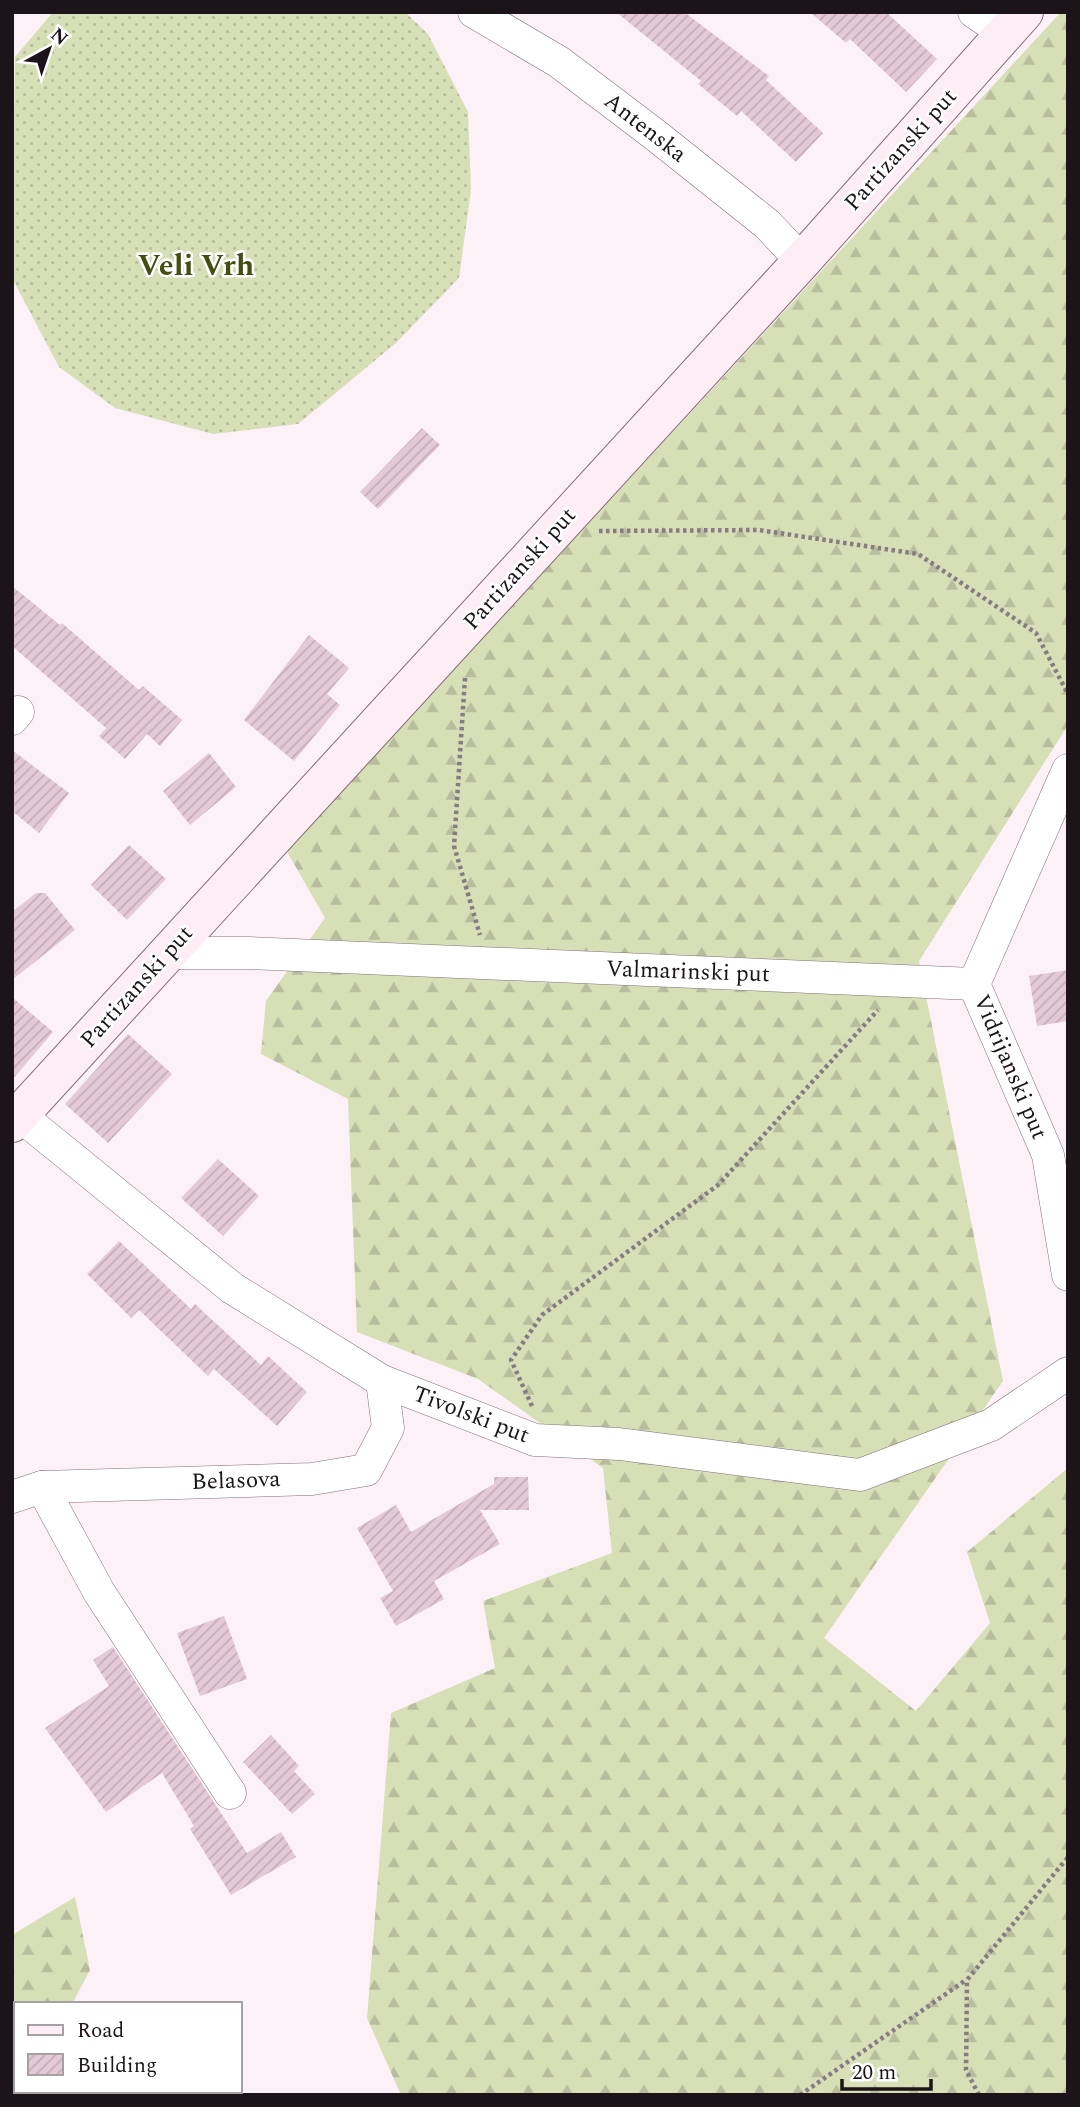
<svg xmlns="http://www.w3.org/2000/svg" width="1080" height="2107" viewBox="0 0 1080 2107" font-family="Spectral,serif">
  <defs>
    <pattern id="grass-dots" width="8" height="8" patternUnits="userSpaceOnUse" patternTransform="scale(1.75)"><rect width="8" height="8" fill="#d7dfb7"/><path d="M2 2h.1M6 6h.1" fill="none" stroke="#b8be9d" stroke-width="1.8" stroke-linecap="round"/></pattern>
    <pattern id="forest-firs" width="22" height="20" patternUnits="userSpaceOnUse" patternTransform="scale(1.75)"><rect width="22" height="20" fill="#d7dfb7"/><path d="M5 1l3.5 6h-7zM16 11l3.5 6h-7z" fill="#b8be9d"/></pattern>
    <pattern id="building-hatch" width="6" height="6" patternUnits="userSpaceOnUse" patternTransform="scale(1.75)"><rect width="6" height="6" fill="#e4cad7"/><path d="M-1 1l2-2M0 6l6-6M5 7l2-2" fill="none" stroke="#c3adb8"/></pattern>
  </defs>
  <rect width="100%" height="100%" fill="#fcf1f6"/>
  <path fill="url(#grass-dots)" d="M53,12H405L428,34L468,112L471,190L459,278L396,343L298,424L213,434L115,408L59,367L12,278L15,57Z"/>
  <g fill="url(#forest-firs)">
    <path d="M1061,12H1068V725L919,961L1003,1381L824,1638L916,1711L990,1623L967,1552L1068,1468V2095H401L367,2018L391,1713L495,1668L483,1601L612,1553L603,1468L478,1379L357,1332L348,1099L261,1054L266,1001L325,918L286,850Z"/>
    <path d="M75,1897L90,1970L72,2004H16V2008L12,2007V1935Z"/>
  </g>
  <g fill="url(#building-hatch)">
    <path d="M616,12H684L769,76L766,80L823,133L796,162L741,111L737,116L698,84L701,81Z"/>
    <path d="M810,12H886L937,59L906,92L850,39L846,43Z"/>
    <path d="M422,428L440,445L378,509L360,492Z"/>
    <path d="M12,586L60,625L62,623L139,690L143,686L182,720L160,746L147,734L125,759L99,736L106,728L12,646Z"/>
    <path d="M309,635L349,668L327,694L340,705L294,761L244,720Z"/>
    <path d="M12,750L69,793L39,833L12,811Z"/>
    <path d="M209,753L236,787L190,825L163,791Z"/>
    <path d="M129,845L166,879L127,920L91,885Z"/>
    <path d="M36,893H45L75,930L12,980V912Z"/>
    <path d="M1068,970V1021L1037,1026L1029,976Z"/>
    <path d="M12,997L53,1032L12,1080Z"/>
    <path d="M128,1034L172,1074L108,1143L65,1104Z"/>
    <path d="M218,1159L259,1196L223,1236L181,1198Z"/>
    <path d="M119,1241L191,1309L195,1304L261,1365L268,1356L307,1392L277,1426L214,1369L208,1376L139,1310L131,1318L87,1274Z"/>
    <path d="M494,1477H528L529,1510H480L500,1544L434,1581L444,1599L396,1626L380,1598L393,1591L357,1528L396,1505L411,1532L494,1484Z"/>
    <path d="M224,1616L247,1679L200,1696L177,1633Z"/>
    <path d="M113,1647L247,1853L281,1832L296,1857L231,1895L190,1829L194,1826L162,1773L106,1812L45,1728L109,1686L93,1660Z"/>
    <path d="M271,1735L299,1766L294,1771L315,1794L292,1814L243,1762Z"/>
  </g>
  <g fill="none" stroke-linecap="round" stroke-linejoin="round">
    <g stroke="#846d78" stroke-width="33">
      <g id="street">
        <path d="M474,12L559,62L654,134L767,224L802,261"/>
        <path d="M974,12L1005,33"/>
        <path d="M12,719L18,712"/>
        <path d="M168,953H248L974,984L1068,770"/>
        <path d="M974,984L1048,1155L1068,1275"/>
        <path d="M12,1109L232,1288L382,1381L535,1440L619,1444L860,1475L991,1425L1068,1373"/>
        <path d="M42,1487L99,1592L230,1793"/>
        <path d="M12,1497L42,1487L312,1479L366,1470L388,1428L382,1381"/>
      </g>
    </g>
    <g stroke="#846d78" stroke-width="40">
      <path id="secondary" d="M12,1123L802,261L1024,12"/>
    </g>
    <g stroke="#867c81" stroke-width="4.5" stroke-dasharray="3.5 3.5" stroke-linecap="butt">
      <path d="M599,531L759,530L918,554L1036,633L1068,694"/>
      <path d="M465,678L454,846L480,935"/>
      <path d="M532,1406L511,1360L542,1315L718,1185L878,1010"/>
      <path d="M800,2095L966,1980"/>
      <path d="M979,2095L966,2070L967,1980L1068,1857"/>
    </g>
    <use href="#street" stroke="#fff" stroke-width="32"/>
    <use href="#secondary" stroke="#fdedf5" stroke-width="38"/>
  </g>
  <g text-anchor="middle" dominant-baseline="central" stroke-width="5" stroke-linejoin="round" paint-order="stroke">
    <g font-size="23" fill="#1d1419" stroke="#fff">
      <text transform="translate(645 128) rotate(38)">Antenska</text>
      <text transform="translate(901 150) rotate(-48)">Partizanski put</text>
      <text transform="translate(520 569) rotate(-48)">Partizanski put</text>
      <text transform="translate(688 972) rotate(2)">Valmarinski put</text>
      <text transform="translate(137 987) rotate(-48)">Partizanski put</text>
      <text transform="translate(1010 1067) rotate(67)">Vidrijanski put</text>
      <text transform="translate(471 1415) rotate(21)">Tivolski put</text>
      <text transform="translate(236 1481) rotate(-2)">Belasova</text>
    </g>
    <g font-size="30" font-weight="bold" fill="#454d12" stroke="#fff">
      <text x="196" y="266">Veli Vrh</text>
    </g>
  </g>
  <rect width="1080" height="2107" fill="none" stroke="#1d1419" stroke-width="28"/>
  <rect x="14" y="2002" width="228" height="91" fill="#ffffff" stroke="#a5a1a3" stroke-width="2"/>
  <rect x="28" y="2025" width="35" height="10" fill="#fdedf5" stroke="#a5a1a3" stroke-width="2"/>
  <text x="77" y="2037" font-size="21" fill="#1d1419">Road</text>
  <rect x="28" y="2054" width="35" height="21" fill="url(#building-hatch)" stroke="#a5a1a3" stroke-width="2"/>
  <text x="77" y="2072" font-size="21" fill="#1d1419">Building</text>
  <g transform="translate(49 49) rotate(40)" stroke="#ffffff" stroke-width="5" paint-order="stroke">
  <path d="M0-5L12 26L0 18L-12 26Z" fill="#1d1419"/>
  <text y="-10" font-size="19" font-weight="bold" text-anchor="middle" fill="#1d1419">N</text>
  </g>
  <path d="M842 2079v10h89v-10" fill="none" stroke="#1d1419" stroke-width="3.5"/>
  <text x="852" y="2079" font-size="21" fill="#1d1419" stroke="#ffffff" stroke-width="5" paint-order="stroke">20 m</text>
</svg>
